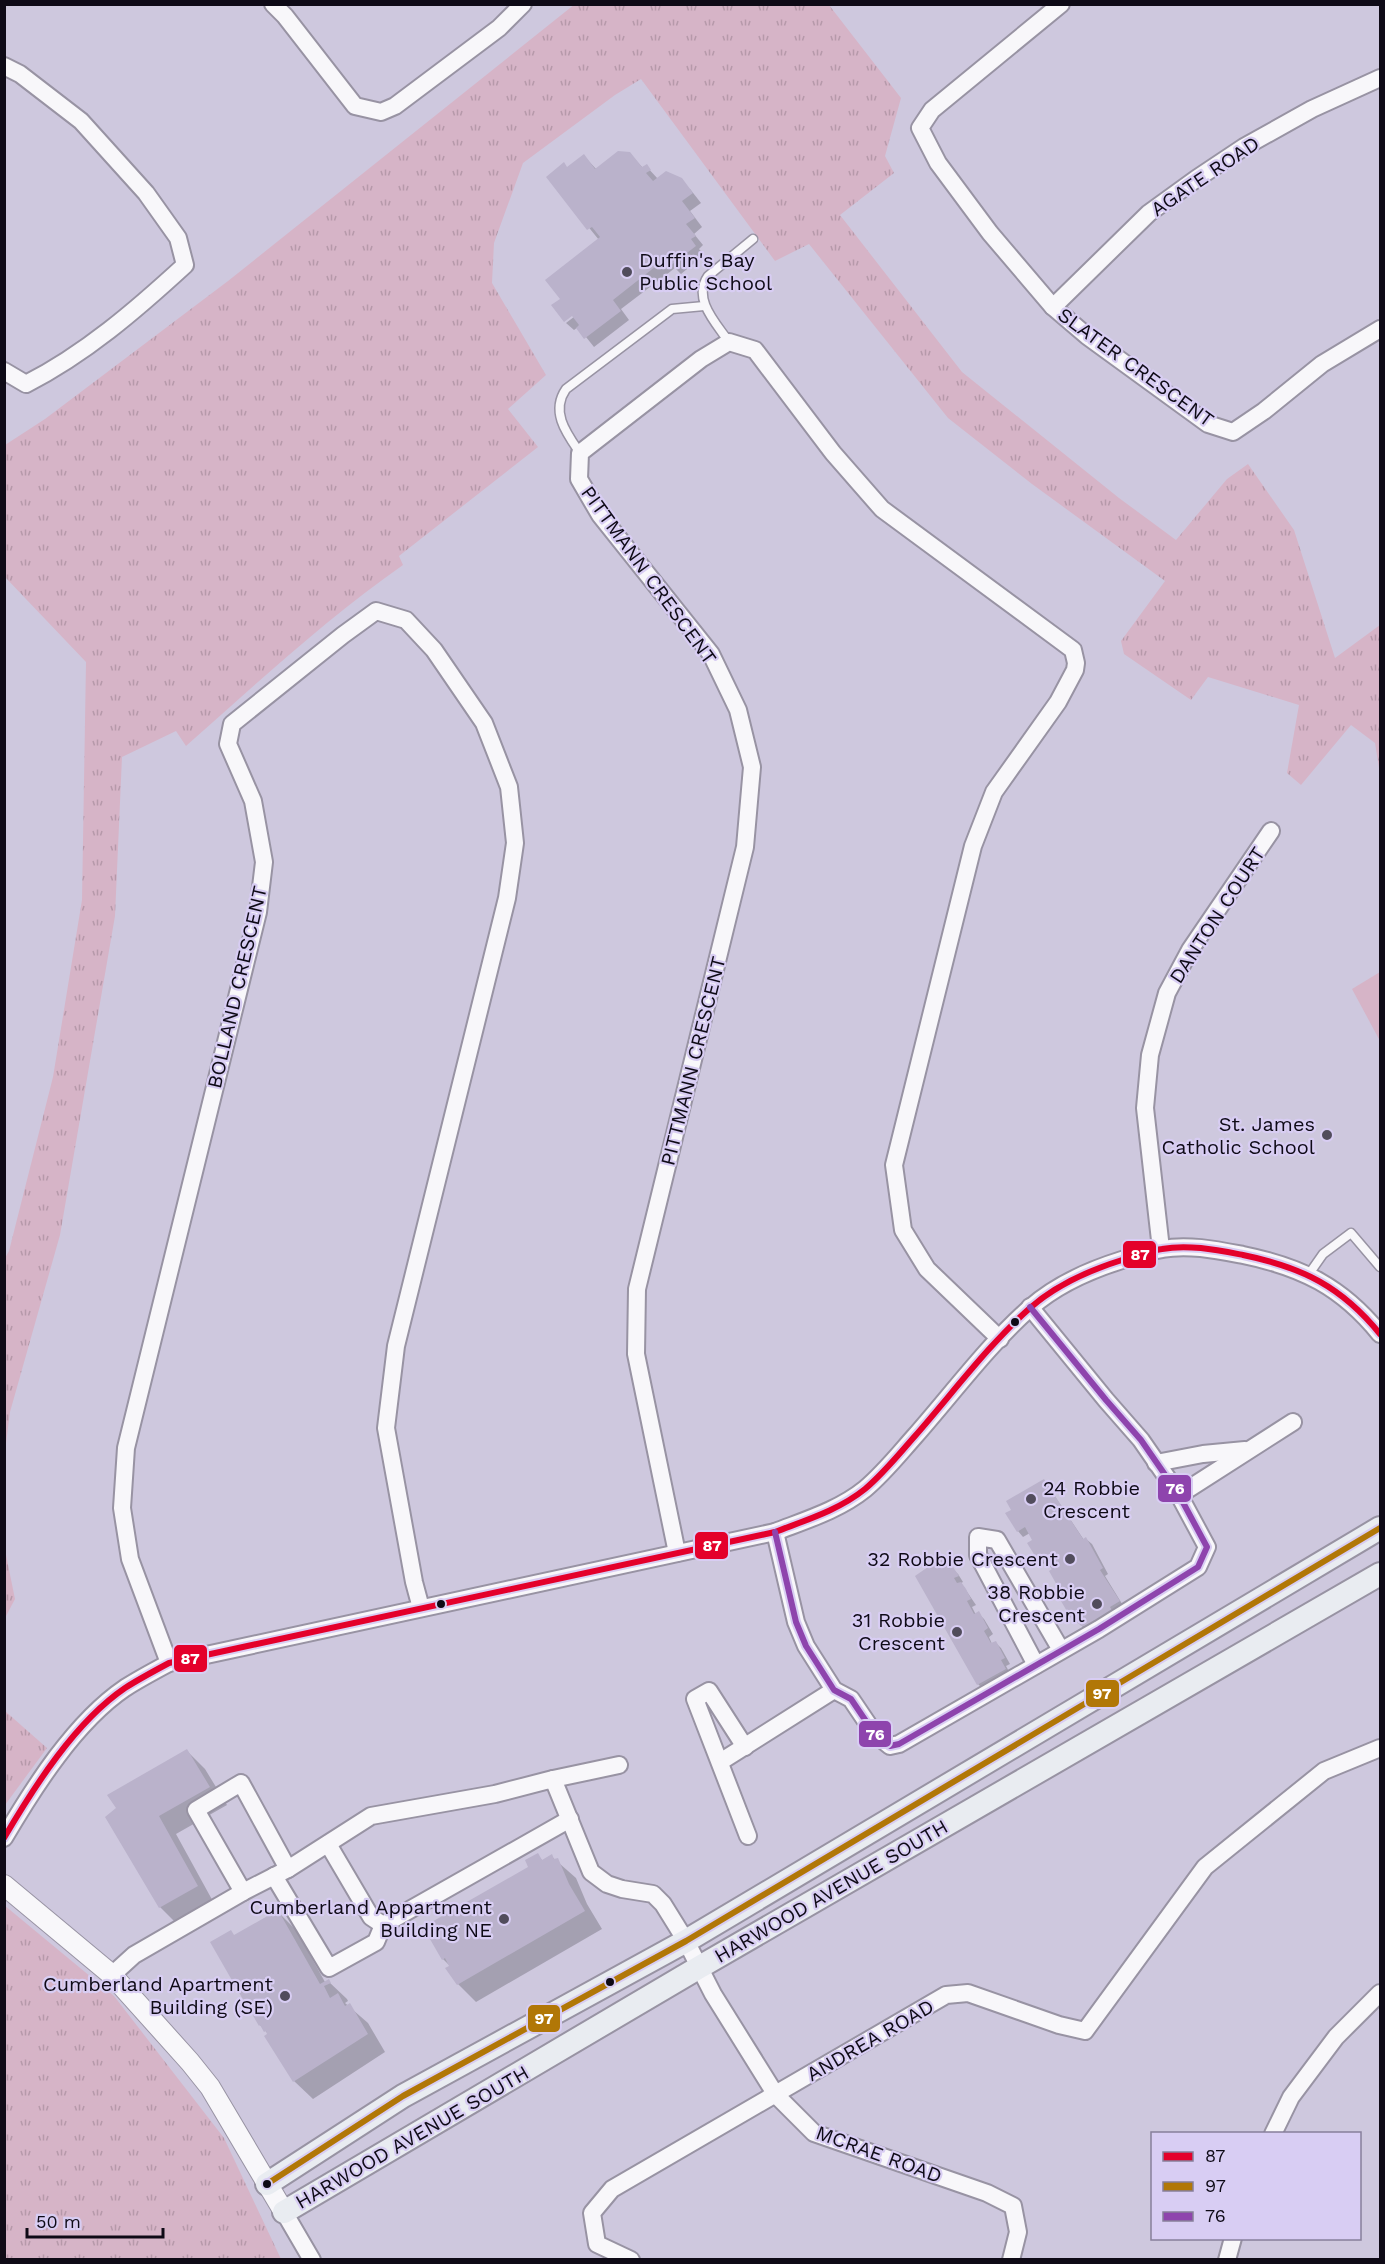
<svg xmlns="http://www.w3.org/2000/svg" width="1385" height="2264" viewBox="0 0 1385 2264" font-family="'Work Sans',sans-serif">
  <defs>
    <pattern id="park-tufts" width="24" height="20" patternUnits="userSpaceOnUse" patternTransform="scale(1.5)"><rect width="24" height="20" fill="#d6b4c7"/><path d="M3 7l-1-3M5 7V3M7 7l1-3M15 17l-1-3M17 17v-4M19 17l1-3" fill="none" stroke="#b699aa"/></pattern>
  </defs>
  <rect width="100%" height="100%" fill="#cec8de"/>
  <path fill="#d6b4c7" d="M1380,972V1041L1352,989Z"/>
  <g fill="url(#park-tufts)">
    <path d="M575,4L829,5L901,98L885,156L894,173L840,215L962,372L1119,498L1176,540L1227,479L1248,464L1294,530L1335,658L1380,625L1379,679L1380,681V774L1375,743L1351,725L1301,785L1287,773L1299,705L1208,677L1191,700L1124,654L1121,641L1165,581L1032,484L948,418L809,244L775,261L641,79L615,95L523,163L494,243L492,283L546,375L508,409L538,447L399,556L403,565C326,619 256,684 186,746L176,731L122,757L115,916L60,1235L10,1412L5,1451V1258L9,1251L53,1077L82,900L86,662L5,577V445L45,419L228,281Z"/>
    <path d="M4,1545L15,1599L5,1618H4Z"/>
    <path d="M5,1711L47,1748L5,1805Z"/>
    <path d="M4,1905L114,1996L224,2138L281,2259H5Z"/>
  </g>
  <g fill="#0003">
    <path d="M630,154L643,168L646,166L658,179L690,189L701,203L690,211L702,227L694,234L703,245L699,249L704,255L681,274L675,268L621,309L629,320L594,347L578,327L574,330L566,323L579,313L562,299L599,240L548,177L568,168L584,156L597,170Z"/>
    <path d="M1044,1480L1084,1540L1086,1539L1092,1544L1108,1574L1105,1576L1124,1607L1088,1631L1073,1619L1065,1592L1059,1586L1053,1570L1046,1562L1044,1564L1038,1558L1034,1540L1030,1533L1023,1537L1018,1531Z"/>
    <path d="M943,1561L958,1574L963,1582L961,1583L976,1605L972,1607L976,1615L978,1613L984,1619L993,1634L989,1637L992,1644L995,1642L1001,1648L1010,1664L1006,1666L1011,1675L983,1689L978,1684Z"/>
    <path d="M187,1751L205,1769L227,1805L176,1834L215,1905L178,1925L160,1907L107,1817Z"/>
    <path d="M537,1855L543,1861L551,1856L576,1878L587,1904L602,1929L476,2002L458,1984L451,1967L443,1959L530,1868Z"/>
    <path d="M278,1912L296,1930L325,1982L328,1981L347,1999L348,2001L345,2003L368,2023L385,2052L313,2099L294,2081L269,2035L260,2025L254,2015L256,2014L251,2009L235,1936Z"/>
  </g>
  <g fill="#bab2cb">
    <path d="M618,151L630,152L642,167L647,164L651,170L646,173L653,181L666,171L682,178L693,193L682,201L695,218L686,224L696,236L691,239L696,246L670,266L665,259L613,300L621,311L584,339L576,328L579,325L572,316L564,322L551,305L560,299L545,280L600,237L592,227L587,230L546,177L564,162L567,167L584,154L595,169Z"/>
    <path d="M1044,1479L1083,1539L1086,1537L1103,1568L1100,1570L1120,1601L1110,1607L1113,1612L1091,1626H1081L1076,1617L1072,1620L1061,1601L1065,1599L1061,1592L1064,1590L1061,1585L1058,1587L1049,1571L1052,1569L1050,1565L1047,1567L1040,1557L1037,1559L1027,1543L1032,1540L1025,1527L1017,1532L1005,1513L1011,1510L1006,1501Z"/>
    <path d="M944,1559L949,1569L953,1567L959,1576L954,1578L957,1583L961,1582L966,1589L971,1599L967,1601L974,1614L979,1611L988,1628L984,1631L991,1643L996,1641L1005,1658L1001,1660L1006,1669L977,1685L915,1576L938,1560Z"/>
    <path d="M187,1749L210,1787L159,1816L198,1886L159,1908L105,1817L116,1808L107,1795Z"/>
    <path d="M538,1853L542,1860L552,1854L554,1859L558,1858L569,1884L585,1911L457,1985L445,1968L449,1966L445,1958L442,1960L423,1927L528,1867L525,1860Z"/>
    <path d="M278,1910L320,1984L329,1979L331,1983L324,1986L330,1998L338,1993L345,2006L350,2003L368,2034L293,2082L264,2036L267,2034L266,2031L264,2032L260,2025L259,2026L252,2014L254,2013L252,2008L249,2010L210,1942L231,1930L234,1935Z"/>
  </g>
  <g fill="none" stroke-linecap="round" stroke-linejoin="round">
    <g stroke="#9893a3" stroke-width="11">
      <g id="service">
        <path d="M729,342C716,323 692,299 708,276L753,239"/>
        <path d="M580,453C567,434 550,412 566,389L672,309L704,306"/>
        <path d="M1309,1274L1323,1254L1351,1233L1380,1267"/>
      </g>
    </g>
    <g stroke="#9893a3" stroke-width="20">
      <g id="minor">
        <path d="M273,4L285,16L355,106L381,112L395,106L499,28L523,4"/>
        <path d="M1061,4L932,110L920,128L938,163L990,233L1053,307L1087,336L1208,424L1233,432L1264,411L1322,364L1380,329"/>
        <path d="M4,66L20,74L81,121L146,193L178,238L185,265C136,310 85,354 26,384L4,371"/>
        <path d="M1053,307L1149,213L1196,179L1244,147L1312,109L1380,78"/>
        <path d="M1161,1249L1145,1108L1150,1055L1167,993L1190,950L1271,831"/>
        <path d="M1156,1463L1203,1454L1245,1450"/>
        <path d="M1179,1495L1293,1422"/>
        <path d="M775,1532L796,1622L806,1646L834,1690L851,1699L874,1733L890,1746L899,1744L1099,1629L1198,1567L1207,1547L1179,1495L1141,1440L1106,1400L1030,1307"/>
        <path d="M677,1553L636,1354L637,1289L745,847L752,767L738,710L711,654L600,515L579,479L580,453L701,359L729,342L755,350L833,453L882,509L1073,650L1076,663L1075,670L1058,702L994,792L973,846L894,1165L903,1230L927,1269L1000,1339"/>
        <path d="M169,1663L130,1559L122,1508L126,1448L258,912L264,862L253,801L228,744L232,724L343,635L376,611L406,620L434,650L484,723L509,787L515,843L507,898L396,1346L386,1428L414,1582L421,1608"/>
        <path d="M1036,1665L978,1555V1537L997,1540L1061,1650"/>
        <path d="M745,1747L709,1691L695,1699L748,1836"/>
        <path d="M720,1762L834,1690"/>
        <path d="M553,1779L619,1765"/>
        <path d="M4,1838C34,1787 75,1722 125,1688C139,1679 154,1671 169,1663L775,1532C806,1520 839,1510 865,1489C884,1473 899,1454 915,1436C952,1394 989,1344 1030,1308C1056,1285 1090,1270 1122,1260C1135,1256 1148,1251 1162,1249C1188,1244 1217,1250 1243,1255C1302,1267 1342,1287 1380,1334"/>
        <path d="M328,1844L371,1917L383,1925"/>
        <path d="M274,1876L329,1968L376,1942L383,1925L570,1819"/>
        <path d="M243,1892L196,1810L241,1783L288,1869"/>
        <path d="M112,1975L134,1955L243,1892L288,1869L371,1816L495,1794L553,1779L591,1872L607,1884L622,1889L653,1894L663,1904L686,1941L713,1994L776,2095L814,2133L987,2193L1013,2206L1018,2232L1011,2260"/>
        <path d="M1273,2134L1291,2097L1336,2037L1380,1993"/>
        <path d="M284,2212L312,2260"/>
        <path d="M631,2260L597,2244L592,2213L612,2189L946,1995L968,1993L1059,2025L1085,2031L1205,1867L1324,1771L1380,1748"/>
        <path d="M1227,2260L1233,2238"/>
      </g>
    </g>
    <g stroke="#9893a3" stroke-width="22">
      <path id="tertiary" d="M4,1885L112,1975L190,2062L210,2087L284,2212"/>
    </g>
    <g stroke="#9893a3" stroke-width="26">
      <g id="secondary">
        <path d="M267,2184L403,2096L686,1941L1380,1528"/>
        <path d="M284,2212L698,1968L1380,1574"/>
      </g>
    </g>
    <use href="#service" stroke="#f8f7fa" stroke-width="8"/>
    <use href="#minor" stroke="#f8f7fa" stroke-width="16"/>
    <use href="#tertiary" stroke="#f8f7fa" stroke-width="20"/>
    <use href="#secondary" stroke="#e9ecf1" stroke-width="22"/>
    <g stroke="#d8cdf3" stroke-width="10">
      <path id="bus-1" d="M4,1838C34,1787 75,1722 125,1688C139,1679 154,1671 169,1663L775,1532C806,1520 839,1510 865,1489C884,1473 899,1454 915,1436C952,1394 989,1344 1030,1308C1056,1285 1090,1270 1122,1260C1135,1256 1148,1251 1162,1249C1188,1244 1217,1250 1243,1255C1302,1267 1342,1287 1380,1334"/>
    </g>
    <g stroke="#d8cdf3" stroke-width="10">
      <path id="bus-2" d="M267,2184L403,2096L686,1941L1380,1528"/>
    </g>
    <g stroke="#d8cdf3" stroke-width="10">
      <path id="bus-3" d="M775,1532L796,1622L806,1646L834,1690L851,1699L874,1733L890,1746L899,1744L1099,1629L1198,1567L1207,1547L1179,1495L1141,1440L1106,1400L1030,1307"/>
    </g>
    <use href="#bus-1" stroke="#e4002b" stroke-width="6"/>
    <use href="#bus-2" stroke="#b17707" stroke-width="6"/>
    <use href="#bus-3" stroke="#8e44ad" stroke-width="6"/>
  </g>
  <g fill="#514c5c" stroke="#d8cdf3" stroke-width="2">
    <circle cx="627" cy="272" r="6"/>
    <circle cx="1327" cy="1135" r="6"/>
    <circle cx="1031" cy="1499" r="6"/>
    <circle cx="1070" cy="1559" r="6"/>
    <circle cx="1097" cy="1604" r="6"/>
    <circle cx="957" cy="1632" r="6"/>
    <circle cx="504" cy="1919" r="6"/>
    <circle cx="285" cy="1996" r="6"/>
  </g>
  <g fill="#0e0a16" stroke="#d8cdf3" stroke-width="2">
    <circle cx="1015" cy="1322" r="5"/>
    <circle cx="441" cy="1604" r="5"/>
    <circle cx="610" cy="1982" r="5"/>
    <circle cx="267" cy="2184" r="5"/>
  </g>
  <g text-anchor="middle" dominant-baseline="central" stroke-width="4.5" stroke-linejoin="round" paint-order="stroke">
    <g font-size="20" fill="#0e0a16" stroke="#d8cdf3">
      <text transform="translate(1205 176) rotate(-34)">AGATE ROAD</text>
      <text transform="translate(1136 367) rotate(36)">SLATER CRESCENT</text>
      <text transform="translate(649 575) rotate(54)">PITTMANN CRESCENT</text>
      <text transform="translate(1217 915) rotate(-57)">DANTON COURT</text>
      <text transform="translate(237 987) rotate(-77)">BOLLAND CRESCENT</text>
      <text transform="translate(693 1061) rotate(-76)">PITTMANN CRESCENT</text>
      <text transform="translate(831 1891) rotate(-30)">HARWOOD AVENUE SOUTH</text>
      <text transform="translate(870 2040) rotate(-30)">ANDREA ROAD</text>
      <text transform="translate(412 2137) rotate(-30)">HARWOOD AVENUE SOUTH</text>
      <text transform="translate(879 2154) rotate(20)">MCRAE ROAD</text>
    </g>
    <g font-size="20" fill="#0e0a16" stroke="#d8cdf3" text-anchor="end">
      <text x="639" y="260" text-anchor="start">Duffin's Bay<tspan x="639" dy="23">Public School</tspan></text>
      <text x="1315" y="1124">St. James<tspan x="1315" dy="23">Catholic School</tspan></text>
      <text x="1043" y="1488" text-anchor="start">24 Robbie<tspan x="1043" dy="23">Crescent</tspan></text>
      <text x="1058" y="1559">32 Robbie Crescent</text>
      <text x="1085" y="1592">38 Robbie<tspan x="1085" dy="23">Crescent</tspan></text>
      <text x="945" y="1620">31 Robbie<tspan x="945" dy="23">Crescent</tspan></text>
      <text x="492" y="1907">Cumberland Appartment<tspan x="492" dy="23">Building NE</tspan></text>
      <text x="273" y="1984">Cumberland Apartment<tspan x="273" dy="23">Building (SE)</tspan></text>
    </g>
  </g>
  <g stroke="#d8cdf3" stroke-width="2">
    <rect x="1122" y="1240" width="35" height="29" rx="6" fill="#e4002b"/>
    <rect x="1157" y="1474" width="35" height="29" rx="6" fill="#8e44ad"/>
    <rect x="694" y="1531" width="35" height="29" rx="6" fill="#e4002b"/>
    <rect x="173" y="1644" width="35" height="29" rx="6" fill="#e4002b"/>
    <rect x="1085" y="1679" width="35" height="29" rx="6" fill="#b17707"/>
    <rect x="858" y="1720" width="34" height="28" rx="6" fill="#8e44ad"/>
    <rect x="527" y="2004" width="34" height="29" rx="6" fill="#b17707"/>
  </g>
  <g font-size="16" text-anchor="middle" font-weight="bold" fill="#fff">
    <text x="1140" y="1260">87</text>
    <text x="1175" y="1494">76</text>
    <text x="712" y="1551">87</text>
    <text x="190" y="1664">87</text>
    <text x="1102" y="1699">97</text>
    <text x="875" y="1740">76</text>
    <text x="544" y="2024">97</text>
  </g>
  <rect width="1385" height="2264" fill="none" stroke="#0e0a16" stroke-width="12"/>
  <rect x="1151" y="2132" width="210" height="108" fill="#d8cdf3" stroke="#877f9b" stroke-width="1.5"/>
  <rect x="1163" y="2152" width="30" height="9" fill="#e4002b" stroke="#877f9b" stroke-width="1.5"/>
  <text x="1205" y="2162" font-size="18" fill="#0e0a16">87</text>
  <rect x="1163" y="2182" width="30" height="9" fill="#b17707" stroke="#877f9b" stroke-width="1.5"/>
  <text x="1205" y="2192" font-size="18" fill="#0e0a16">97</text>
  <rect x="1163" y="2212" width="30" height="9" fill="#8e44ad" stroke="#877f9b" stroke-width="1.5"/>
  <text x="1205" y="2222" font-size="18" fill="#0e0a16">76</text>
  <path d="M27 2228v9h136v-9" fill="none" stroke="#0e0a16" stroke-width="3"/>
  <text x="36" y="2228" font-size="18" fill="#0e0a16" stroke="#d8cdf3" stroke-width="4.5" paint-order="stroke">50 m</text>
</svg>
